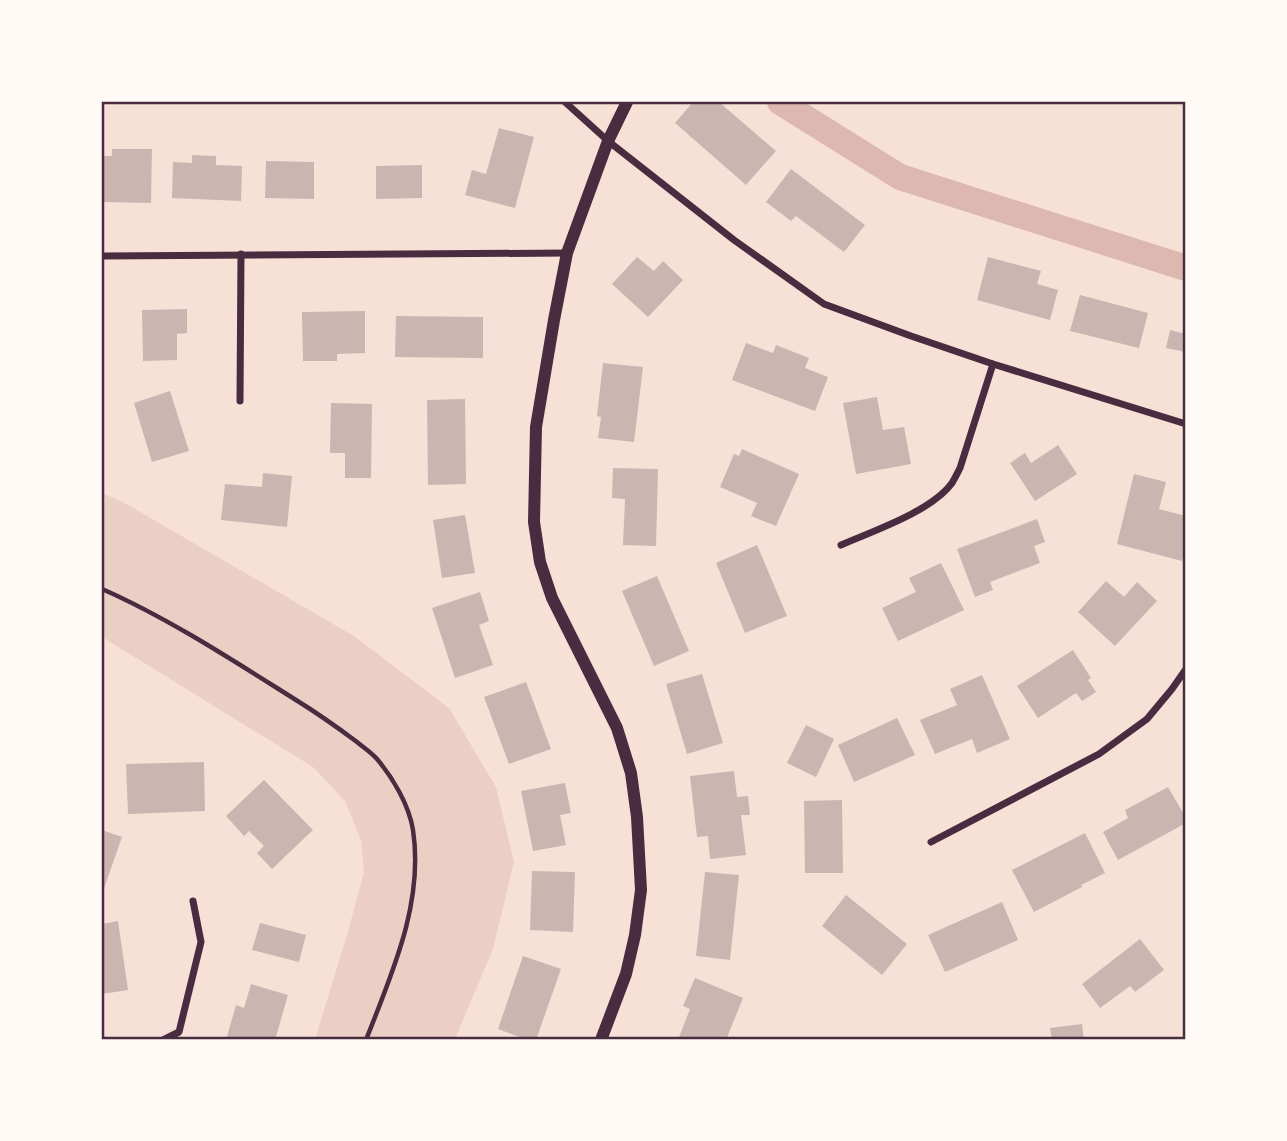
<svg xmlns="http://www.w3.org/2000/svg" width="1287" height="1141" viewBox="0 0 1287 1141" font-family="Arial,sans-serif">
  <rect width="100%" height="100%" fill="#f7e1d7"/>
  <path fill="#ebcfc5" d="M102,493L123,502L354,636L449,708L496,787L514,862L493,949L455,1039H315L347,935L364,872L361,840L345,801L313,767L102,637Z"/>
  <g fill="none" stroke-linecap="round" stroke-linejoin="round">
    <path stroke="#dcb8b0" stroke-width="26" d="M780,102L900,177L1186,268"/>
  </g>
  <g fill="#ccb4b1">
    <path d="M693,102H719L776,151L746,185L675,123Z"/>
    <path d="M499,128L534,137L515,208L465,195L472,170L486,174Z"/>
    <path d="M112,149H152L151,203L102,202V156H112Z"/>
    <path d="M192,155L216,156V165L242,166L241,201L172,198L173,162L192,163Z"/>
    <path d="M266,161L314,162V199L265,198Z"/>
    <path d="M422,165V198L376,199V166Z"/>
    <path d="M791,169L865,225L844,252L796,216L791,221L766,202Z"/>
    <path d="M637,257L654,271L663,261L683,280L648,317L612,284Z"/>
    <path d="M988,257L1041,271L1037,284L1058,290L1050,320L977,300Z"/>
    <path d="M1080,295L1148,313L1139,348L1070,331Z"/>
    <path d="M187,309V333L177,334V360L143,361L142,310Z"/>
    <path d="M365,311V353L337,354V361H303L302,312Z"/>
    <path d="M396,316L483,317V358L395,357Z"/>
    <path d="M1170,330L1186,334V352L1166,348Z"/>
    <path d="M746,343L773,353L776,345L809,358L805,368L828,377L815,411L732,380Z"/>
    <path d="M603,363L643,367L634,442L598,438L601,417L597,416Z"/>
    <path d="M170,391L189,451L152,462L134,403Z"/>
    <path d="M877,397L883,430L904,427L911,464L856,474L843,403Z"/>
    <path d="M465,399L466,484L428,485L427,400Z"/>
    <path d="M331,403L372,404L371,478H345V453H330Z"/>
    <path d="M1058,445L1077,474L1035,501L1010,463L1025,453L1031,463Z"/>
    <path d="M742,449L799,474L776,526L751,516L757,503L720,487L734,454L739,456Z"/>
    <path d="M613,468L658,469L656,546L623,545L625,499L612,498Z"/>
    <path d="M263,473L292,476L287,527L221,520L225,484L262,487Z"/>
    <path d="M1134,474L1166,482L1159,509L1186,516V550L1182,561L1117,544Z"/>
    <path d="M465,515L475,573L442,578L433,520Z"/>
    <path d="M1037,519L1045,542L1034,546L1040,563L990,582L993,590L975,597L957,549Z"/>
    <path d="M757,545L787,616L745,633L716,563Z"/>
    <path d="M941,563L964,610L898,641L882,608L916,592L909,578Z"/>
    <path d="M657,576L689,651L654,666L622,591Z"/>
    <path d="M1106,581L1124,597L1137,582L1157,601L1115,646L1078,612Z"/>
    <path d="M480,592L489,621L479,625L493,665L455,678L432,608Z"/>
    <path d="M1073,650L1091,678L1088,680L1096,692L1082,701L1076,693L1038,718L1017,686Z"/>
    <path d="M702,674L723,743L687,754L666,684Z"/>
    <path d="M982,675L1010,739L977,753L972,739L935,754L920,720L957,705L950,689Z"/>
    <path d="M526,682L551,749L509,764L484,697Z"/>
    <path d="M897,718L915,755L854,782L838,745Z"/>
    <path d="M806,725L834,739L816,777L787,763Z"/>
    <path d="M204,762L205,811L128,814L126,764Z"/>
    <path d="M734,771L737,797L748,796L750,815H741L746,855L710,859L708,836L697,837L690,776Z"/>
    <path d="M264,780L313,830L272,869L257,853L264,846L249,831L244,836L226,816Z"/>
    <path d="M565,783L571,813L560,815L566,845L533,851L521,791Z"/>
    <path d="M1168,787L1186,818V823L1118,860L1103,832L1128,818L1125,810Z"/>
    <path d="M842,800L843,873H805L804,801Z"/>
    <path d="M102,830L122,837L102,894Z"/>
    <path d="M1085,833L1105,873L1081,885L1082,887L1034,912L1012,870Z"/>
    <path d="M532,871L575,872L573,932L530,930Z"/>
    <path d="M705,872L739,875L730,960L696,956Z"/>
    <path d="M846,895L907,944L882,975L822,926Z"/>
    <path d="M1002,902L1018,940L945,972L928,935Z"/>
    <path d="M118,921L128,990L102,994V924Z"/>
    <path d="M260,923L306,935L299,962L252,950Z"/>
    <path d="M1140,939L1164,970L1135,992L1130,986L1100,1008L1082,984Z"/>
    <path d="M523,956L561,969L536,1040H528L498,1029Z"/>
    <path d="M695,978L743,998L726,1040H678L690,1009L683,1006Z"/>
    <path d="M251,984L288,995L275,1040H226L236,1005L244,1008Z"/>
    <path d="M1082,1024L1084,1040H1052L1050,1028Z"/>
  </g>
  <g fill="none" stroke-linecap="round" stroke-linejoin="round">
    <path stroke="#4a2c40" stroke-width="4.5" d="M102,589C168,618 234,661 296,700C317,713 337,727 357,742C363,747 372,753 377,759C393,778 409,805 413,830C424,903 392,973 366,1040"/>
    <g stroke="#4a2c40" stroke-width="7">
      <path d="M565,102L608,141L734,240L824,304L911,336L993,364L1186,424"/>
      <path d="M102,256L567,253"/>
      <path d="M240,401L241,254"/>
      <path d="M841,545C873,531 932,511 952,483C955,478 958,472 960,468L993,364"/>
      <path d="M931,842L1099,754L1147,719L1172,689L1186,669"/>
      <path d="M163,1040L179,1032L201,942L193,901"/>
    </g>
    <path stroke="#4a2c40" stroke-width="12" d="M601,1040L626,974L635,935L641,890L637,817L631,773L617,728L552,598L540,562L534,522L536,427L554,320L567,253L608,141L627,102"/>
  </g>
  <rect width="1287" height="1141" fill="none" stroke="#fffaf5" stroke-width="206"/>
  <rect x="103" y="103" width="1081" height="935" fill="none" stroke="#4a2c40" stroke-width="2.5"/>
</svg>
